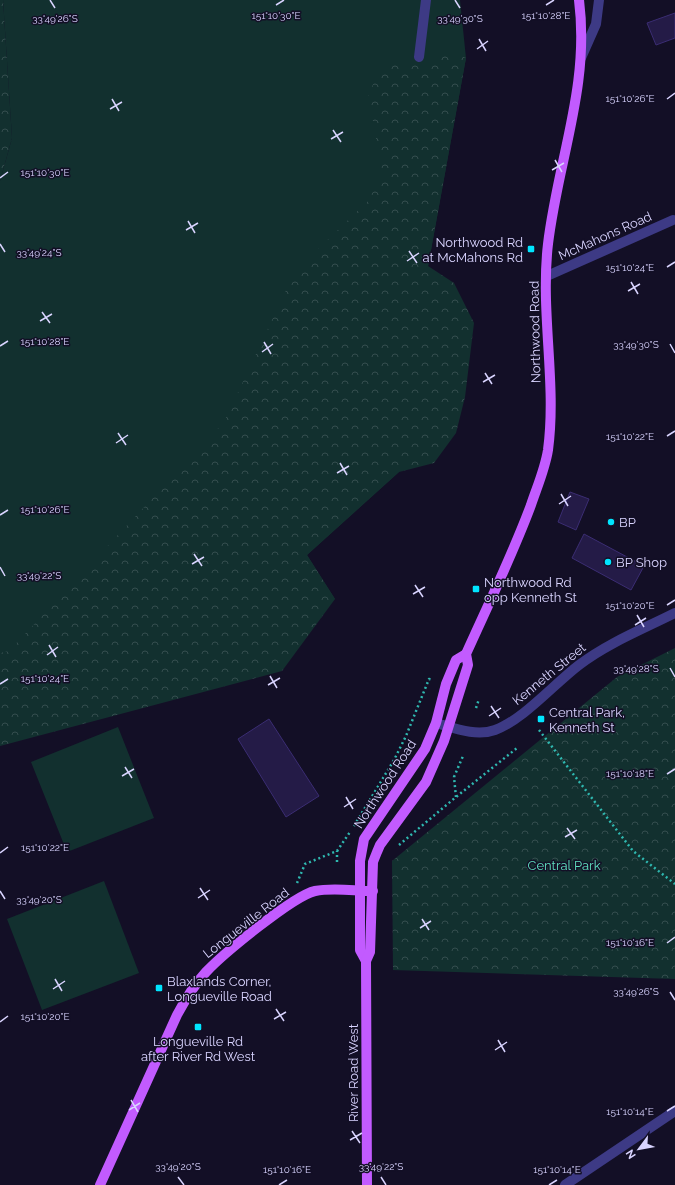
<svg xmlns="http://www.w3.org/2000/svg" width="675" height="1185" viewBox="0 0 675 1185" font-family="Raleway,sans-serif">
  <defs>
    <pattern id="forest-crowns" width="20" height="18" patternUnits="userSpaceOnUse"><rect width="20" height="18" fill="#12302f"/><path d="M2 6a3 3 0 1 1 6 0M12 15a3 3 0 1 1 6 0" fill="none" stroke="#344d4e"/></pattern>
  </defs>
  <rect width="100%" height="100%" fill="#130f26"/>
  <g fill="#12302f">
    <path d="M3,0H460L466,58L428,267L399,472L307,555L335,599L0,744V181L12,138Z"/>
    <path d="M118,727L154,818L67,852L31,762Z"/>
    <path d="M104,881L139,973L42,1010L7,919Z"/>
  </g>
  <g fill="url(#forest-crowns)">
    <path d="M0,0H3L12,138L0,181Z"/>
    <path d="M445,52L457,53L466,58L428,266L454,283L474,323L465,397L456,433L434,463L399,472L307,555L335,599L282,671L0,746V653L9,651L224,422L287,288L317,250L369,200L382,171L368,94L378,75L395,61L424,64Z"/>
    <path d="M675,648V979L393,970L392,861L617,677Z"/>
  </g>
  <g fill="#241b47" stroke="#3b2d73">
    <path d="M675,13V38L656,45L647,23Z"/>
    <path d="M570,492L589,499L576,530L558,522Z"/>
    <path d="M584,534L644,566L631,590L572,558Z"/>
    <path d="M269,719L319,796L286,817L238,739Z"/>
  </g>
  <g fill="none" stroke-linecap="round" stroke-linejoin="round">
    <g stroke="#2fb8b0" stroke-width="2.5" stroke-dasharray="2 3" stroke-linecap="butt">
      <path d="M476,708L479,699"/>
      <path d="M539,730L633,851L675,884"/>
      <path d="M456,797L454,777L463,756"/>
      <path d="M354,826L394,760L406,736L429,679L433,680"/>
      <path d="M399,845L456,797L517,748"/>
      <path d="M337,862V851"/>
      <path d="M297,883L305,864L337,851L350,832"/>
    </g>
    <g stroke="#3d3a85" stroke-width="10">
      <path d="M419,57L426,0"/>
      <path d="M581,58L596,24L599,0"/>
      <path d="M547,276L673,220"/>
      <path d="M436,723C454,728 476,737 495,730C523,720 554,684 579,665C608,643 643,629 675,613"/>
      <path d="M565,1185L675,1111"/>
    </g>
    <g stroke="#c25bff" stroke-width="10">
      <path d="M366,961L360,950V861L364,839L425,749L436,723L446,684L456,660L466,654"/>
      <path d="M100,1185L177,1015C185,1000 194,985 206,972C223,954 293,896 315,891C333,887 355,891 373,891"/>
      <path d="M367,1185L366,961L370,952L373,862L377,852L380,845L426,782L444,741L468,665L466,654C488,605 512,556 531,505C537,487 545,469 548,450C557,383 540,312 548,244C558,160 590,86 579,0"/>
    </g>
  </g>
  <path fill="none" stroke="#d9d4ff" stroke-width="1.5" d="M50,0L55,8M455,0L460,8M276,5L284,0M546,5L554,0M479,39L486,51M477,49L488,41M112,99L119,111M667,99L675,93M110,109L122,102M333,130L341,142M331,139L343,132M555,160L562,172M552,170L564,163M0,178L8,172M188,221L195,233M186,230L198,223M0,244L5,252M409,251L417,263M407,261L419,253M667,267L675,262M631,282L638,294M628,291L640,284M42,312L50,323M40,321L52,314M264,342L271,354M670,344L675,353M0,346L8,341M262,352L273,344M485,373L492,384M483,382L495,375M118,433L126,445M667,436L675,431M116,443L128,435M340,463L347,475M337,473L349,466M561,494L568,506M559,504L571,496M0,515L8,510M194,554L202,566M192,564L204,557M0,567L5,576M415,585L423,597M413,594L425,587M667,605L675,600M637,615L644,627M635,625L646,618M49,645L56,657M47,655L58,647M670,668L675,677M270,676L277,688M0,684L8,679M268,685L280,678M491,706L499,718M489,716L501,708M125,767L132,778M667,774L675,769M122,776L134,769M346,797L353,809M344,807L356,799M567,828L575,839M565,837L577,830M0,853L8,847M200,888L208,900M0,891L5,899M198,898L210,890M422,919L429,930M420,928L431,921M667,943L675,937M55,979L62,991M53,989L65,981M670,992L675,1000M276,1009L284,1021M274,1019L286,1012M0,1022L8,1016M498,1040L505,1052M495,1050L507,1042M131,1100L138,1112M129,1110L140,1103M667,1111L675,1106M352,1131L360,1143M350,1140L362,1133M178,1177L184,1185M381,1177L386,1185M279,1185L287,1180M549,1185L557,1180"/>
  <g fill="#00e5ff" stroke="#130f26" stroke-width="1.5">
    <rect x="527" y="245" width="8" height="8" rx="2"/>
    <circle cx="611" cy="522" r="4"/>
    <circle cx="608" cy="562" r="4"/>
    <rect x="472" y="585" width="8" height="8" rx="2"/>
    <rect x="537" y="715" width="8" height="8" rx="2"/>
    <rect x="155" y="984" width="8" height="8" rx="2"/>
    <rect x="194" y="1023" width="8" height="8" rx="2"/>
  </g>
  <g text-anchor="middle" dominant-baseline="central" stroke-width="3" stroke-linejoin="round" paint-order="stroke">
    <g font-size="13" fill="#d9d4ff" stroke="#130f26">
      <text transform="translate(605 236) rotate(-24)">McMahons Road</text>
      <text transform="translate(535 332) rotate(-91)">Northwood Road</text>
      <text transform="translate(549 674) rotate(-39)">Kenneth Street</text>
      <text transform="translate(385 784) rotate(-57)">Northwood Road</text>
      <text transform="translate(246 923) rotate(-38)">Longueville Road</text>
      <text transform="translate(353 1073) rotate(-90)">River Road West</text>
    </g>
    <g font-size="13" fill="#d9d4ff" stroke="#130f26" text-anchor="start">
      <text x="523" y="242" text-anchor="end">Northwood Rd<tspan x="523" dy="15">at McMahons Rd</tspan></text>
      <text x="619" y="522">BP</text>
      <text x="616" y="562">BP Shop</text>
      <text x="484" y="582">Northwood Rd<tspan x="484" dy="15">opp Kenneth St</tspan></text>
      <text x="549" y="712">Central Park,<tspan x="549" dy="15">Kenneth St</tspan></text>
      <text x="167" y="981">Blaxlands Corner,<tspan x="167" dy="15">Longueville Road</tspan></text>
      <text x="198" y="1041" text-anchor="middle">Longueville Rd<tspan x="198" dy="15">after River Rd West</tspan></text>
    </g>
    <g font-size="13" fill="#5fe0c0" stroke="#130f26">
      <text x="564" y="865">Central Park</text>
    </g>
  </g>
  <g font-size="10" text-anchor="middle" fill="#d9d4ff" stroke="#130f26" stroke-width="3" stroke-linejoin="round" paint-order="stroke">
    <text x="276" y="19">151°10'30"E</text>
    <text x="546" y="19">151°10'28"E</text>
    <text x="55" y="22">33°49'26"S</text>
    <text x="460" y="22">33°49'30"S</text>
    <text x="630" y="102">151°10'26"E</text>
    <text x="45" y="176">151°10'30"E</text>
    <text x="39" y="256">33°49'24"S</text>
    <text x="630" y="271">151°10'24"E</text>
    <text x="45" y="345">151°10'28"E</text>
    <text x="636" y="348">33°49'30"S</text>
    <text x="630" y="440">151°10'22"E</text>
    <text x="45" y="513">151°10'26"E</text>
    <text x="39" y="579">33°49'22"S</text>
    <text x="630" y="609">151°10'20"E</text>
    <text x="636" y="672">33°49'28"S</text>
    <text x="45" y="682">151°10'24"E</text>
    <text x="630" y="777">151°10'18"E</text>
    <text x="45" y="851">151°10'22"E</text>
    <text x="39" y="903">33°49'20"S</text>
    <text x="630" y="946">151°10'16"E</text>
    <text x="636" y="995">33°49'26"S</text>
    <text x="45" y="1020">151°10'20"E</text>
    <text x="630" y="1115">151°10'14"E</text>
    <text x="178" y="1170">33°49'20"S</text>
    <text x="381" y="1170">33°49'22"S</text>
    <text x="287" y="1173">151°10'16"E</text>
    <text x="557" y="1173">151°10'14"E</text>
  </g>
  <g transform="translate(639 1149) rotate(238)" stroke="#130f26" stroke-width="3" paint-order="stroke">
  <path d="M0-3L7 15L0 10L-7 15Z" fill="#d9d4ff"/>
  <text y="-6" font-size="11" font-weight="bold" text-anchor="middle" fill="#d9d4ff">N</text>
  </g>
</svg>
